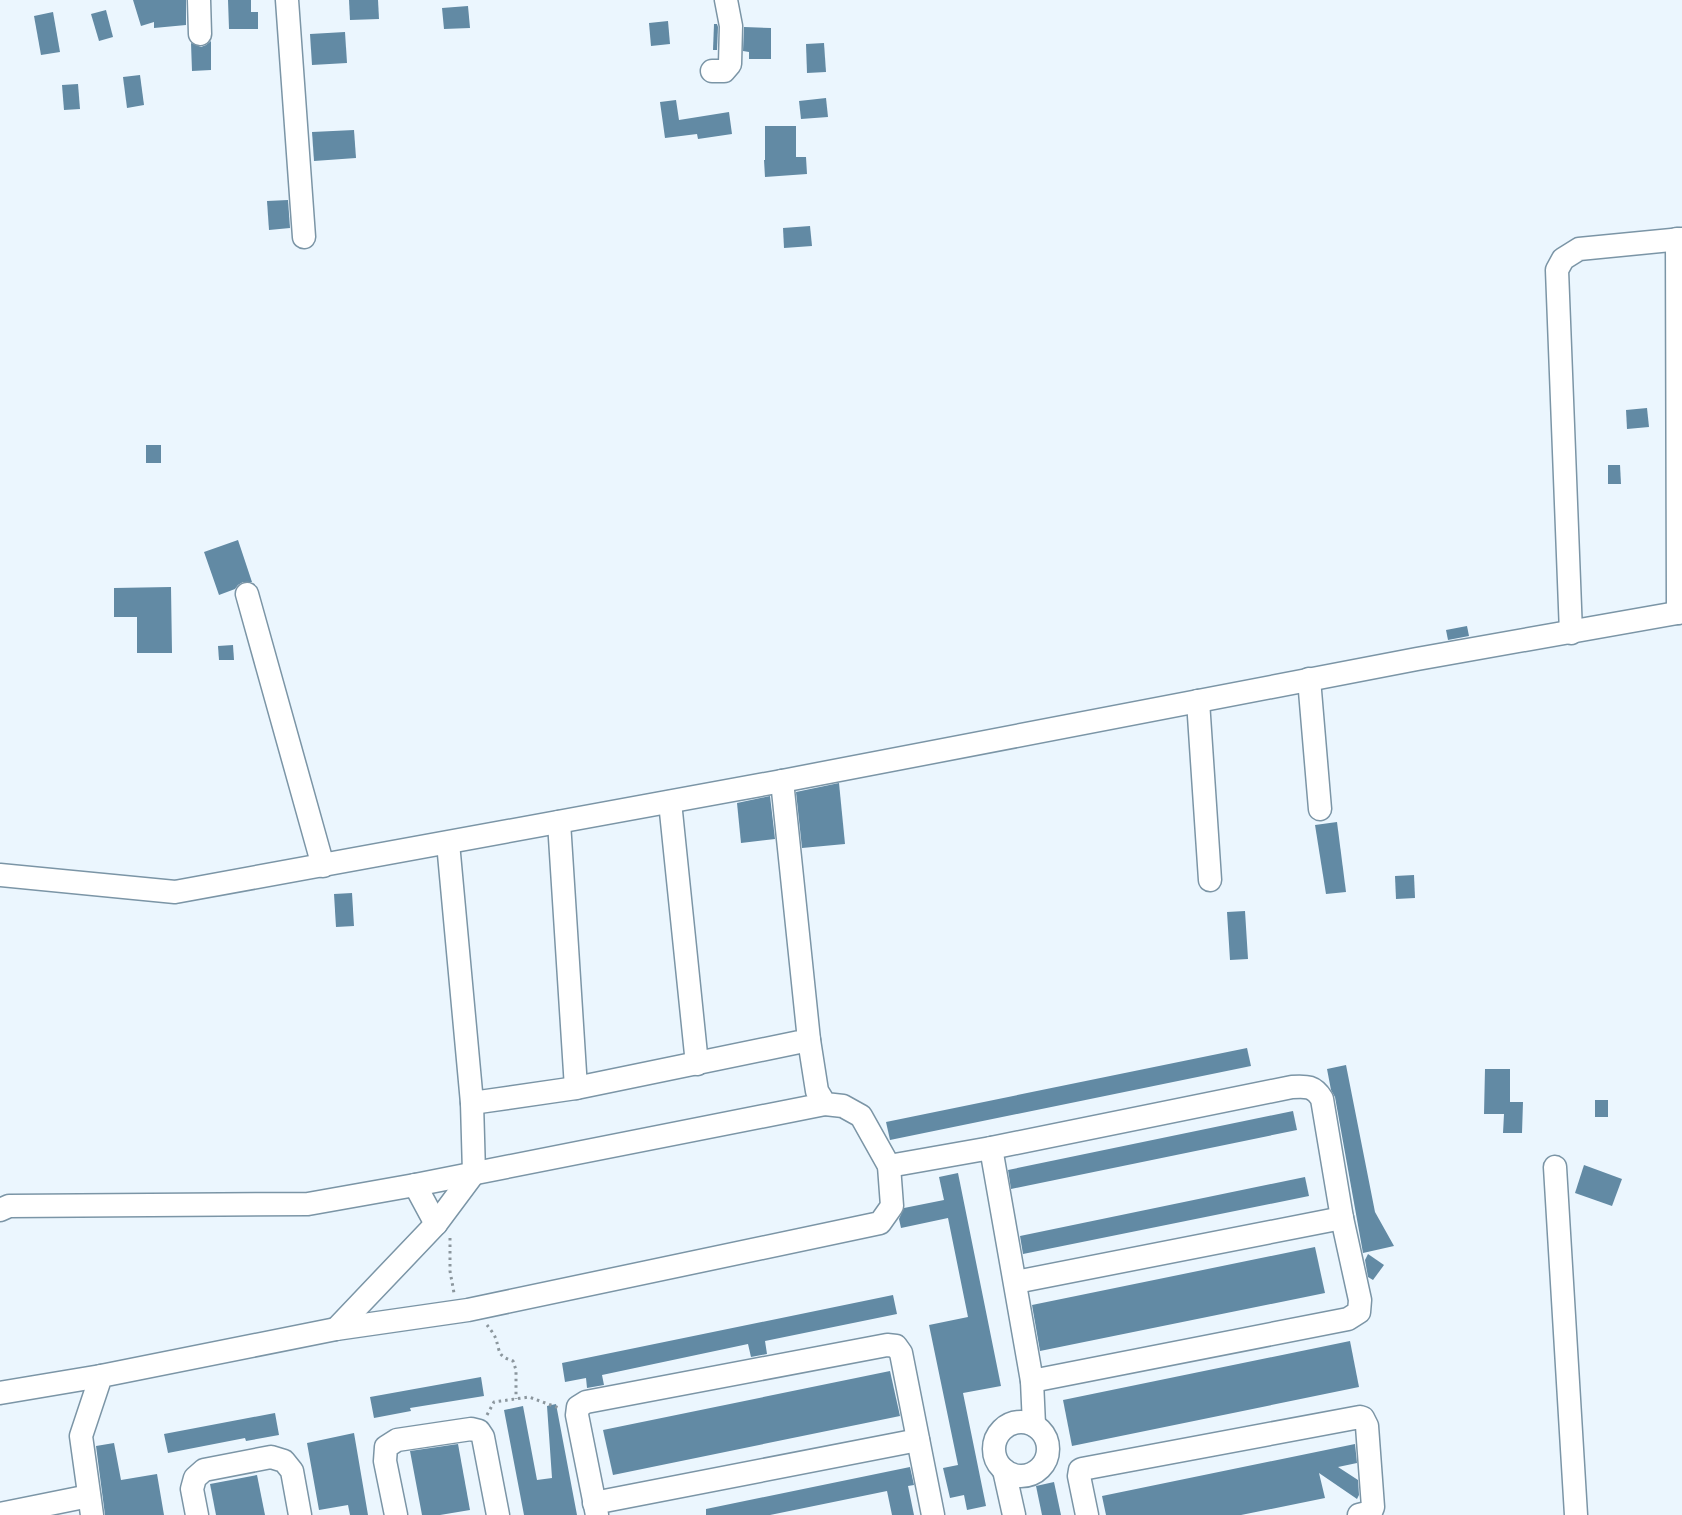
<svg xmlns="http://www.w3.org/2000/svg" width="1682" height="1515" viewBox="0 0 1682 1515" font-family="Inter,sans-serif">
  <rect width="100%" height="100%" fill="#ebf6fe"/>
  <g fill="#628aa4">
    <path d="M133,0H186V25L154,28V22L141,26Z"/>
    <path d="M228,0H251V12H258V29H229Z"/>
    <path d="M349,0H378L379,19L350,20Z"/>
    <path d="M468,6L470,28L444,29L442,8Z"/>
    <path d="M106,10L113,37L99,41L91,14Z"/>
    <path d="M53,12L60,52L41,55L34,16Z"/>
    <path d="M668,21L670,44L651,46L649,23Z"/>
    <path d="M714,24H717L718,27L717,50H713Z"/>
    <path d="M744,27L771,28V59H749V52L743,51Z"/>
    <path d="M345,32L347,63L312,65L310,34Z"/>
    <path d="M211,41V70L192,71L191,43L201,47L206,45Z"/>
    <path d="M824,43L826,72L807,73L806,44Z"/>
    <path d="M140,75L144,105L127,108L123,77Z"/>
    <path d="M78,84L80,109L64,110L62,85Z"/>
    <path d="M826,98L828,117L801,119L799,101Z"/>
    <path d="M676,100L679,120L729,112L732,134L698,139L697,134L665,138L660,102Z"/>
    <path d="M765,126H796V157H806L807,174L765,177L764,160H765Z"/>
    <path d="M354,130L356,158L314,161L312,132Z"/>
    <path d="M288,200L290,228L269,230L267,201Z"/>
    <path d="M810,226L812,246L784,248L783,228Z"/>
    <path d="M1647,408L1649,427L1627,429L1626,410Z"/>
    <rect x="146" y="445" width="15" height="18"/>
    <path d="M1608,465H1620L1621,484H1608Z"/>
    <path d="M238,540L252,582H243L238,585L235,589L219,595L204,552Z"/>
    <path d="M171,587L172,653H137V617H114V588Z"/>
    <path d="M1467,626L1469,636L1448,640L1446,630Z"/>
    <path d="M233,645L234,660H219L218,646Z"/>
    <path d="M839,783L845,844L802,848L796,792Z"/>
    <path d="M770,796L775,839L741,843L737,803Z"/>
    <path d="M1337,822L1346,892L1326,894L1315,825Z"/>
    <path d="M1414,875L1415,898L1396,899L1395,876Z"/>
    <path d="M352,893L354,926L336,927L334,894Z"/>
    <path d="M1245,911L1248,959L1230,960L1227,912Z"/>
    <path d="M1247,1048L1251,1066L890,1140L886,1122Z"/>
    <path d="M1346,1065L1375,1212L1394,1246L1363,1253L1335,1097L1331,1090L1327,1069Z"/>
    <path d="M1485,1069H1510V1102H1523L1522,1133H1503L1504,1114H1484Z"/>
    <rect x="1595" y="1100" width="13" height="17"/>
    <path d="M1293,1111L1297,1130L1011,1189L1008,1170Z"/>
    <path d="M1584,1165L1622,1179L1612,1206L1575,1193Z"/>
    <path d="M958,1173L1001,1386L963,1393L986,1506L967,1510L964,1495L950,1498L943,1468L958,1465L929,1325L968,1317L948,1218L901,1228L899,1219L904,1208L944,1200L939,1177Z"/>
    <path d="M1305,1177L1309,1196L1023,1254L1020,1236Z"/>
    <path d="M1315,1247L1325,1293L1040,1351L1032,1305Z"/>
    <path d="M1368,1254L1384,1265L1373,1280L1368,1277L1365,1260Z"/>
    <path d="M893,1295L897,1314L765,1341L767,1354L751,1357L748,1344L602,1375L604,1385L587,1388L586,1378L565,1382L562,1363Z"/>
    <path d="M1350,1341L1359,1387L1072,1446L1063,1400Z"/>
    <path d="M890,1371L900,1416L613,1475L603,1430Z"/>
    <path d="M481,1377L484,1396L410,1408L411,1411L374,1418L370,1397Z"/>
    <path d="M556,1404L577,1515H524L504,1410L523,1406L537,1480L552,1478L547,1406Z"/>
    <path d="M275,1413L279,1435L246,1441L245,1438L168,1453L164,1434Z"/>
    <path d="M354,1433L368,1515H350L348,1505L319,1510L307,1443Z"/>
    <path d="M114,1443L121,1480L157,1474L164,1515H105L96,1446Z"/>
    <path d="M458,1444L470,1510L440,1515H422L410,1451Z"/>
    <path d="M1355,1444L1357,1463L1338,1467L1358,1480L1359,1495L1357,1499L1319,1473L1325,1498L1241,1515H1106L1102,1496Z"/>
    <path d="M910,1467L914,1485L908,1486L914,1515H892L887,1491L770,1515H706V1509Z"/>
    <path d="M257,1475L265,1515H216L210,1484Z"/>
    <path d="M1054,1482L1061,1515H1042L1036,1486Z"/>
  </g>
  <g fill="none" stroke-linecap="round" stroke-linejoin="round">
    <g stroke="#7b95a6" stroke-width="25">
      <g id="minor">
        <path d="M199,0L200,34"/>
        <path d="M287,0L304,237"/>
        <path d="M712,71H724L730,64L731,26L726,0"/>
        <path d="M1677,239L1678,613"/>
        <path d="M247,594L323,866"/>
        <path d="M1571,633L1557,270L1563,259L1579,249L1682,239"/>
        <path d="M1309,679L1320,809"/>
        <path d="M1198,701L1210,880"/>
        <path d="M670,802L697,1064"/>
        <path d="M559,822L576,1088"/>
        <path d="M448,843L472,1103L576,1088L809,1040L782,781"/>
        <path d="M0,875L175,892L782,781L1417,659L1682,612"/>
        <path d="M991,1148L1032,1381L1034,1425"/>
        <path d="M889,1166L991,1148L1292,1087C1307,1086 1314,1086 1322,1099L1342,1218L1360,1300L1359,1312L1348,1319L1032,1381"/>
        <path d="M1555,1167L1576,1515"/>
        <path d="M415,1185L436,1224"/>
        <path d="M0,1210L9,1206L308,1204L415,1185L825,1104"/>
        <path d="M1016,1282L1342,1218"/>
        <path d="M336,1329L436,1224L474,1173L472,1103"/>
        <path d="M0,1393L101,1376"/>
        <circle cx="1021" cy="1449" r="27"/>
        <path d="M1004,1470L1014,1515"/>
        <path d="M594,1503L918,1440"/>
        <path d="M0,1514L89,1496"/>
        <path d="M92,1515L81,1436L101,1376L336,1329L468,1310L880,1223L892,1206L889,1166L861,1116L843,1106L825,1104L817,1091L809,1040"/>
        <path d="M197,1515L192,1489L195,1478L204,1470L271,1457L284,1461L292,1471L300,1515"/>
        <path d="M396,1515L385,1461L386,1447L397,1440L471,1429L479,1431L483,1437L498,1515"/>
        <path d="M597,1515L577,1415L578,1407L586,1402L887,1345L896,1346L901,1353L933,1515"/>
        <path d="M1087,1515L1079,1476L1080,1470L1082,1469L1360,1417L1363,1418L1367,1426L1373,1507L1371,1512L1359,1515"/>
      </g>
    </g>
    <g stroke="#8b969d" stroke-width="3" stroke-dasharray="2.5 4" stroke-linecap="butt">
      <path d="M450,1238V1271L454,1293"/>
      <path d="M487,1325C490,1329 494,1334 496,1339C500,1353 498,1356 513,1361L516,1370V1399"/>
      <path d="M487,1415L494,1402L529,1397L559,1408"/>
    </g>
    <use href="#minor" stroke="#fff" stroke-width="22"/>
  </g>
</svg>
